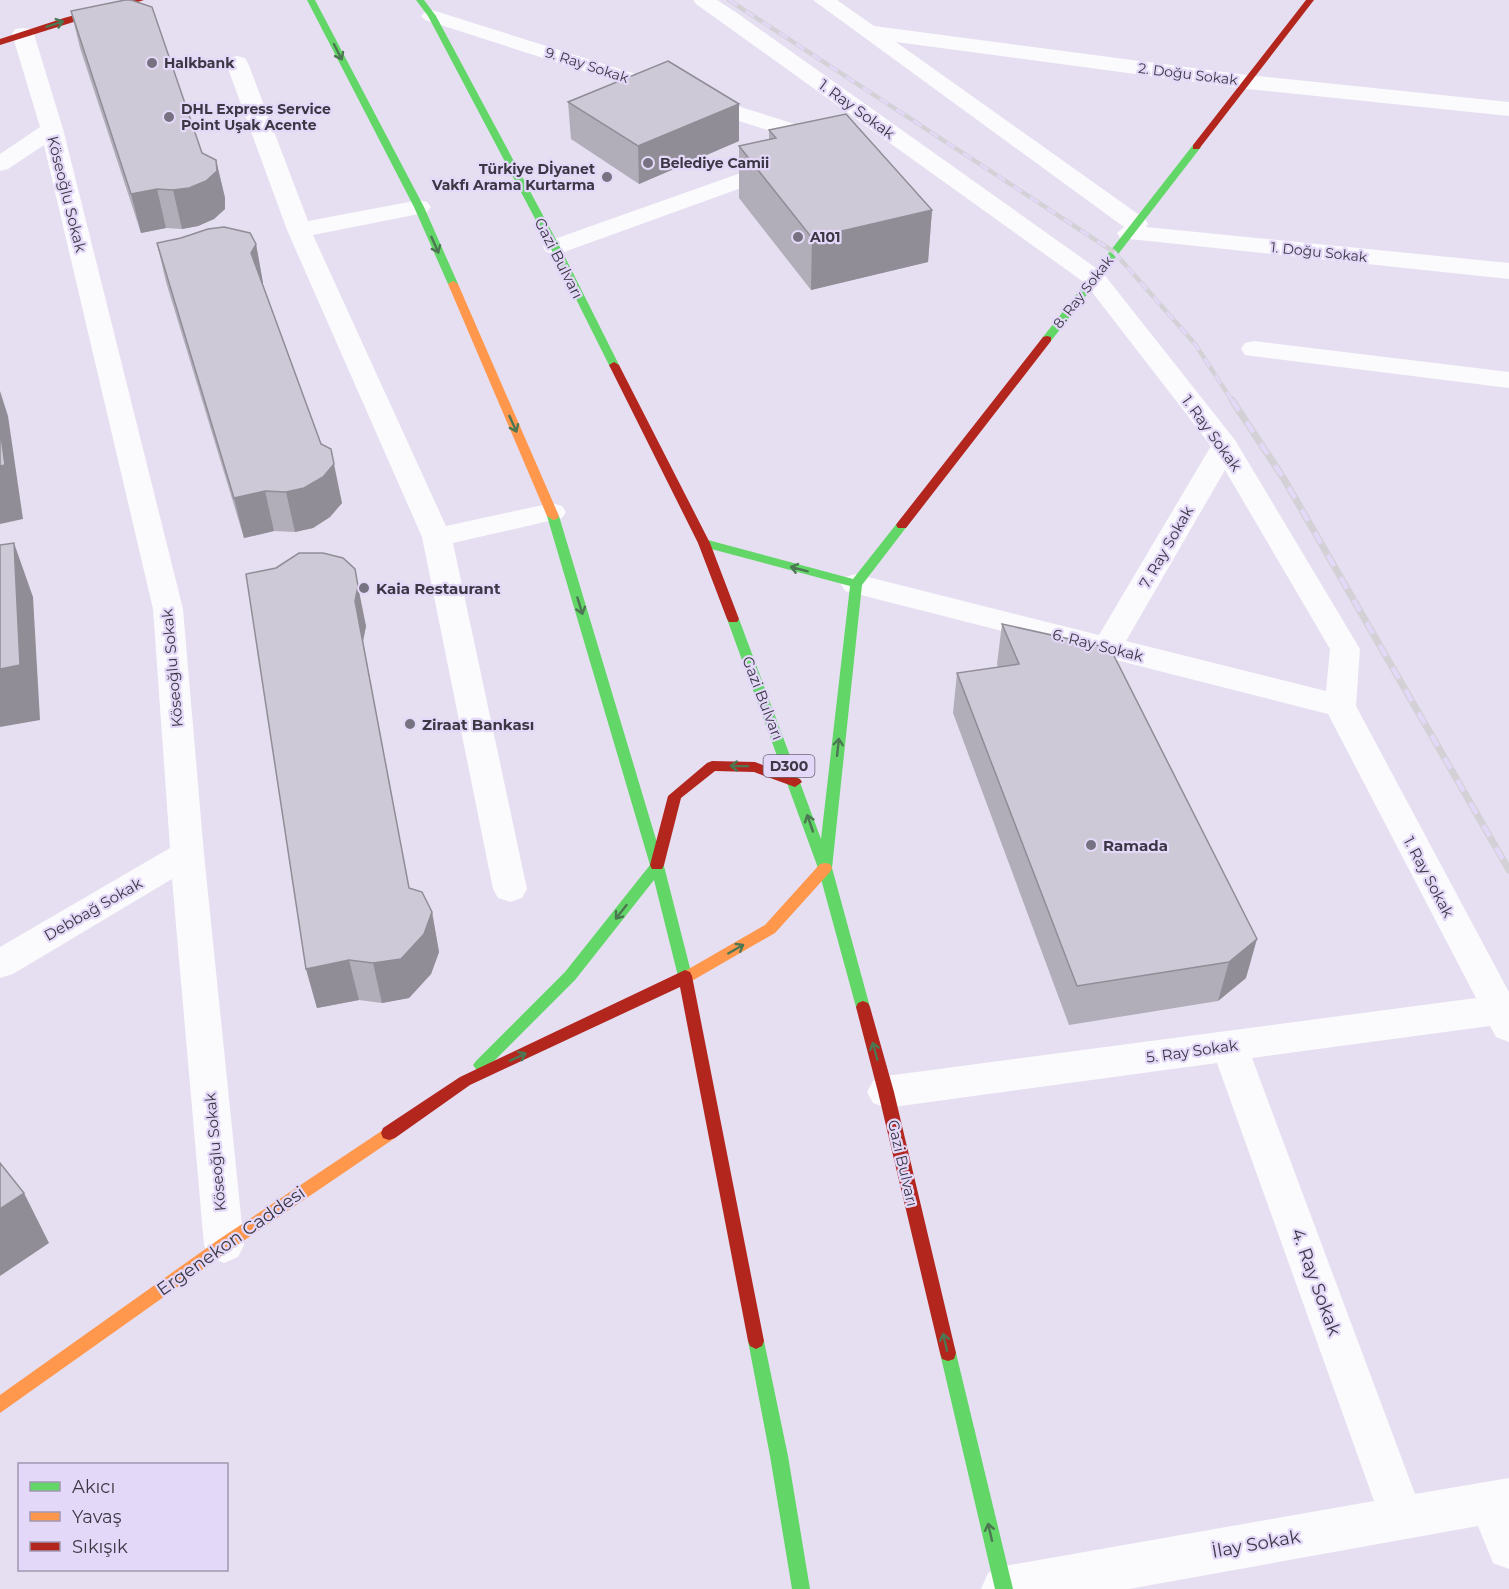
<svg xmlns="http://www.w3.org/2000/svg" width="1509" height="1589" viewBox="0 0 1509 1589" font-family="Montserrat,sans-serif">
  <rect width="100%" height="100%" fill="#e5dff1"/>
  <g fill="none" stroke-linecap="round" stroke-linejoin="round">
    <g fill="#fbfafd" fill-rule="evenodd">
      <path d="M693,0H717L737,13L1103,273L1235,440L1360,649L1356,706L1509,992V1042L1496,1037L1490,1026L1252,1058L1415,1494L1509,1478V1569L1493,1563L1478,1526L1129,1589H981L988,1573L1004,1566L1374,1501L1217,1063L886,1108L873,1103L867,1092L873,1081L886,1076L1476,998L1328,714L845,591L841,584L845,577L856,574L1099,635L1211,446L1085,283L696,4ZM1225,470L1330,649L1326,691L1126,641Z"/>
      <path d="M813,0H837L874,26L1247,75L1509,102V116L1247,89L896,42L1145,219L1148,224L1146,227L1509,263V279L1120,238L1117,233L1124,227Z"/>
      <path d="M432,10L833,136L837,141L833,146L825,148L817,146L425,20L421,16L425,12Z"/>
      <path d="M23,28L31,29L34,34L63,129L183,609L204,854L244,1245L238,1257L224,1263L210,1257L204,1245L172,879L13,974L0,978V947L170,848L153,609L44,145L8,169L0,171V154L40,127L12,34L15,29Z"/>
      <path d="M237,56L245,58L248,63L308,221L419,200L427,202L431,207L427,212L419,214L313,235L446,526L552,503L562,506L566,512L562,518L453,543L527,889L522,898L510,902L498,898L493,889L422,537L287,230L226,63L229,58Z"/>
      <path d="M780,159L788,161L792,166L788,171L564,252L555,254L546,252L543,247L546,242Z"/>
      <path d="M1254,341L1509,372V388L1245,355L1241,349L1245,343Z"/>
    </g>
    <g fill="#63d668" fill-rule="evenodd">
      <path d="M307,0H315L424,207L458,284L457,286L453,287L448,284L414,207Z"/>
      <path d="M416,0H424L436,16L560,247L619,365L618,367H610L550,247L428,16Z"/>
      <path d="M1193,145L1201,147L1051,341H1043V337Z"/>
      <path d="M553,512L559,516L664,866L692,976L690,980L685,982L680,980L678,976L654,880L575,980L486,1069L481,1071L476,1069L473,1065L476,1061L565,972L650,865L547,516Z"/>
      <path d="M902,521L908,525L862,585L832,868L870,1007L868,1011L863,1013L858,1011L856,1007L818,868L727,619L733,615L739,619L821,839L850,586L700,546L698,543L704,539L853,579L898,522Z"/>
      <path d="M756,1333L762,1336L764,1341L788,1456L810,1589H792L770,1456L748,1341L750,1336Z"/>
      <path d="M948,1345L954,1347L956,1353L1013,1589H995L940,1353L942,1347Z"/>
    </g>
    <g fill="#ff974d" fill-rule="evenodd">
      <path d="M453,281L458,284L559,516L557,519L553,520L547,516L448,284Z"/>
      <path d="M825,863L830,864L832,868L830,872L775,933L690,982L685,984L680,982L678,978L680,974L765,925L820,864Z"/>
      <path d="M389,1126L395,1128L397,1133L395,1138L230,1250L0,1413V1395L218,1240Z"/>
    </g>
    <g fill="#b3261e" fill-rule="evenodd">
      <path d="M130,0H144L0,45V39L64,18Z"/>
      <path d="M1306,0H1314L1199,149H1193V145Z"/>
      <path d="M1047,336L1051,337V341L906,528H898L896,525L898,522L1043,337Z"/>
      <path d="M614,362L619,365L710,543L739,619L737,622H729L727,619L698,543L609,365Z"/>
      <path d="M712,761L755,762L800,779L802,782L795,787L754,772L715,771L681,798L664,865L662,869H652L650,865L668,796L707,763Z"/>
      <path d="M685,970L690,972L692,976L764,1341L762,1346L756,1349L750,1346L748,1341L680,987L470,1085L395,1138L389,1140L383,1138L381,1133L383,1128L460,1077Z"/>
      <path d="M863,1001L868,1003L870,1007L894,1092L956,1353L954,1359L948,1361L942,1359L940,1353L878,1092L856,1007L858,1003Z"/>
    </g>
    <g stroke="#d3d1d6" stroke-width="4.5">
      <path id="rail-far1" d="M729,0L1114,252L1195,344L1233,402"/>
    </g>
    <g stroke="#d3d1d6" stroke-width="7">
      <path id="rail" d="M1232,400L1284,479L1509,870"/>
    </g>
    <use href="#rail-far1" stroke="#e3d8f8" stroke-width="3" stroke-dasharray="10" stroke-linecap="butt"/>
    <use href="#rail" stroke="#e3d8f8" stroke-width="4.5" stroke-dasharray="13" stroke-linecap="butt"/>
  </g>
  <g fill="#b1adb9">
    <path d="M71,11L202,153L216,160L225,198V209L214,219L198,226L182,229L166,228L141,233L80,48Z"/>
    <path d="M568,102L739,104V141L639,184L571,139Z"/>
    <path d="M769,130L932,210L928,262L811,290L739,198V146L769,140Z"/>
    <path d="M157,243L256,244L263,283V285L342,503L330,517L313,528L295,532L274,531L244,538L166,282Z"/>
    <path d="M343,558L366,626L363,641L409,888L432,912L439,952L431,974L409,998L382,1003L359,1000L317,1008L306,969Z"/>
    <path d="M1002,624L1246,978L1218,1001L1069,1025L953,713L957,673L998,667L997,664Z"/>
  </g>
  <g fill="#908d96">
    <path d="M739,104V141L639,184L638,146Z"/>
    <path d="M216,160L225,198V209L214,219L198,226L182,229L173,190Z"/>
    <path d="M157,189L166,228L141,233L131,194Z"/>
    <path d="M932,210L928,262L811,290L812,238Z"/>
    <path d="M256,244L263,283L259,292L251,253Z"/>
    <path d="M0,391L8,416L23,519L0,524Z"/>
    <path d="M334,464L342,503L330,517L313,528L295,532L286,492Z"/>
    <path d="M265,491L274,531L244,538L234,498Z"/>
    <path d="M14,543L33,597L40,720L0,727V669Z"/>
    <path d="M358,586L366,626L363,641L355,601Z"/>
    <path d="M432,912L439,952L431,974L409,998L382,1003L373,963Z"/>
    <path d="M1257,939L1246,978L1218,1001L1229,962Z"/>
    <path d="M349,960L359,1000L317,1008L306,969Z"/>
    <path d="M24,1193L49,1243L0,1276V1209Z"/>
  </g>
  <g fill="#cec9d7" stroke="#908d96" stroke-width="1.5">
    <path d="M125,0H131L152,7L202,153L216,160L217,171L206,181L189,188L173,190L157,189L131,194L71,11Z"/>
    <path d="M668,61L739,104L638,146L568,102Z"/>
    <path d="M846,114L932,210L812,238L739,146L776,138L769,130Z"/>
    <path d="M224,227L250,233L256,244L251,253L321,444L331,449L334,464L323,477L304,488L286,492L265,491L234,498L157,243L181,238L208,229Z"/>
    <path d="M0,429L5,465L0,466Z"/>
    <path d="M14,543L20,665L0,669V545Z"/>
    <path d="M299,553H323L343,558L355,569L358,586L355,601L409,888L422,892L432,912L424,934L401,959L373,963L349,960L306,969L246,574L276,568Z"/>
    <path d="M1002,624L1110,648L1257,939L1229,962L1077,986L957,673L1019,664Z"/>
    <path d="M0,1163L24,1193L0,1209Z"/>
  </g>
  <defs><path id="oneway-shaft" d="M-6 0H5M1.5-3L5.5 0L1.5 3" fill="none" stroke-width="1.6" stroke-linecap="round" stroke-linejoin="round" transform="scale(1.5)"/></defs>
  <g stroke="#4c7752">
    <use href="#oneway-shaft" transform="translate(55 24) rotate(-18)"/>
    <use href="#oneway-shaft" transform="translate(338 52) rotate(63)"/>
    <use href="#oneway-shaft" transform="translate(435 245) rotate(66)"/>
    <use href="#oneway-shaft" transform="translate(513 424) rotate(66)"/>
    <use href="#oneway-shaft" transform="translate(799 569) rotate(-165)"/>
    <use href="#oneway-shaft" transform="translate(580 606) rotate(73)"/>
    <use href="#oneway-shaft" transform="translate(838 747) rotate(-84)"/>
    <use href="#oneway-shaft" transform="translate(739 766) rotate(-179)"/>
    <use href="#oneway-shaft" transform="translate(810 823) rotate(-109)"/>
    <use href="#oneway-shaft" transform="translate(621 912) rotate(128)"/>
    <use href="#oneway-shaft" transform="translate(736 949) rotate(-30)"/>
    <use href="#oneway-shaft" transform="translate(875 1051) rotate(-105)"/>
    <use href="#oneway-shaft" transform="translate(518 1057) rotate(-25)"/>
    <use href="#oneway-shaft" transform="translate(945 1342) rotate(-103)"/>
    <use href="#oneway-shaft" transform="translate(990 1532) rotate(-103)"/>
  </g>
  <g fill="#777281" stroke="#e3d8f8" stroke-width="2">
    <circle cx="152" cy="63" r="6"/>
    <circle cx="169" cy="117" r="6"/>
    <circle cx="648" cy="163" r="6"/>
    <circle cx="607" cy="177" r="6"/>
    <circle cx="798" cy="237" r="6"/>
    <circle cx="364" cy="588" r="6"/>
    <circle cx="410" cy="724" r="6"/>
    <circle cx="1091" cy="845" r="6"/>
  </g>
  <g text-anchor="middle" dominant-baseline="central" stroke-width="4.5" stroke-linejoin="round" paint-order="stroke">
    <g font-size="14" font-weight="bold" fill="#3c3744" stroke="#e3d8f8" text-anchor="start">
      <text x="164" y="63">Halkbank</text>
      <text x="181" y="109">DHL Express Service<tspan x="181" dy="16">Point Uşak Acente</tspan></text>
      <text x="660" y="163">Belediye Camii</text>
      <text x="595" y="169" text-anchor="end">Türkiye Dİyanet<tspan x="595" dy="16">Vakfı Arama Kurtarma</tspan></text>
      <text x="810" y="237">A101</text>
    </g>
    <g font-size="14" fill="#3c3744" stroke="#e3d8f8">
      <text transform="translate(587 65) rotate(18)">9. Ray Sokak</text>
      <text transform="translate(1188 74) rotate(7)">2. Doğu Sokak</text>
      <text transform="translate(1319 252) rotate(6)">1. Doğu Sokak</text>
      <text transform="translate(1083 292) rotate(-52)">8. Ray Sokak</text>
    </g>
    <rect fill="#e3d8f8" stroke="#6e677a" stroke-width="1.5" x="763.5" y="755" width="51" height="22" rx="4.5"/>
    <g font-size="14" font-weight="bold" fill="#3c3744">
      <text x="789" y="766">D300</text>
    </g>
    <g font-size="15" fill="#3c3744" stroke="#e3d8f8">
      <text transform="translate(857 109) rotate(36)">1. Ray Sokak</text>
      <text transform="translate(67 194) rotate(76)">Köseoğlu Sokak</text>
      <text transform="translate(559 258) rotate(63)">Gazi Bulvarı</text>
      <text transform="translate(1212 433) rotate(54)">1. Ray Sokak</text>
      <text transform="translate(1166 547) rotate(-60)">7. Ray Sokak</text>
      <text transform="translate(1098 645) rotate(14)">6. Ray Sokak</text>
      <text transform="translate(172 668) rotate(-95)">Köseoğlu Sokak</text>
      <text transform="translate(763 698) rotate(69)">Gazi Bulvarı</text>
      <text transform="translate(1429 877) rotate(62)">1. Ray Sokak</text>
      <text transform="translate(93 909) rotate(-30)">Debbağ Sokak</text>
      <text transform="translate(1192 1051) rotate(-8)">5. Ray Sokak</text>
      <text transform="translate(215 1152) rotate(-95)">Köseoğlu Sokak</text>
      <text transform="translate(903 1163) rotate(77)">Gazi Bulvarı</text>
    </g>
    <g font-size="15" font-weight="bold" fill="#3c3744" stroke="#e3d8f8" text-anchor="start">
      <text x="376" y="588">Kaia Restaurant</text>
      <text x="422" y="724">Ziraat Bankası</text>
      <text x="1103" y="845">Ramada</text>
    </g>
    <g font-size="18" fill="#3c3744" stroke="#e3d8f8">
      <text transform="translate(231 1241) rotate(-35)">Ergenekon Caddesi</text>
      <text transform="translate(1316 1282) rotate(70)">4. Ray Sokak</text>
      <text transform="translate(1256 1544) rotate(-10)">İlay Sokak</text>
    </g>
  </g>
  <rect x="18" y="1463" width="210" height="108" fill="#e3d8f8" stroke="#a098b0" stroke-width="1.5"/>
  <rect x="30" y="1482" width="30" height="9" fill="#63d668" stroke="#a098b0" stroke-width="1.5"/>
  <text x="72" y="1493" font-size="18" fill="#3c3744">Akıcı</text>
  <rect x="30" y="1512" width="30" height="9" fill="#ff974d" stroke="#a098b0" stroke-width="1.5"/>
  <text x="72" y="1523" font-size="18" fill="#3c3744">Yavaş</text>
  <rect x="30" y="1542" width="30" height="9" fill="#b3261e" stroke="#a098b0" stroke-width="1.5"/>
  <text x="72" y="1553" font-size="18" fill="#3c3744">Sıkışık</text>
</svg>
